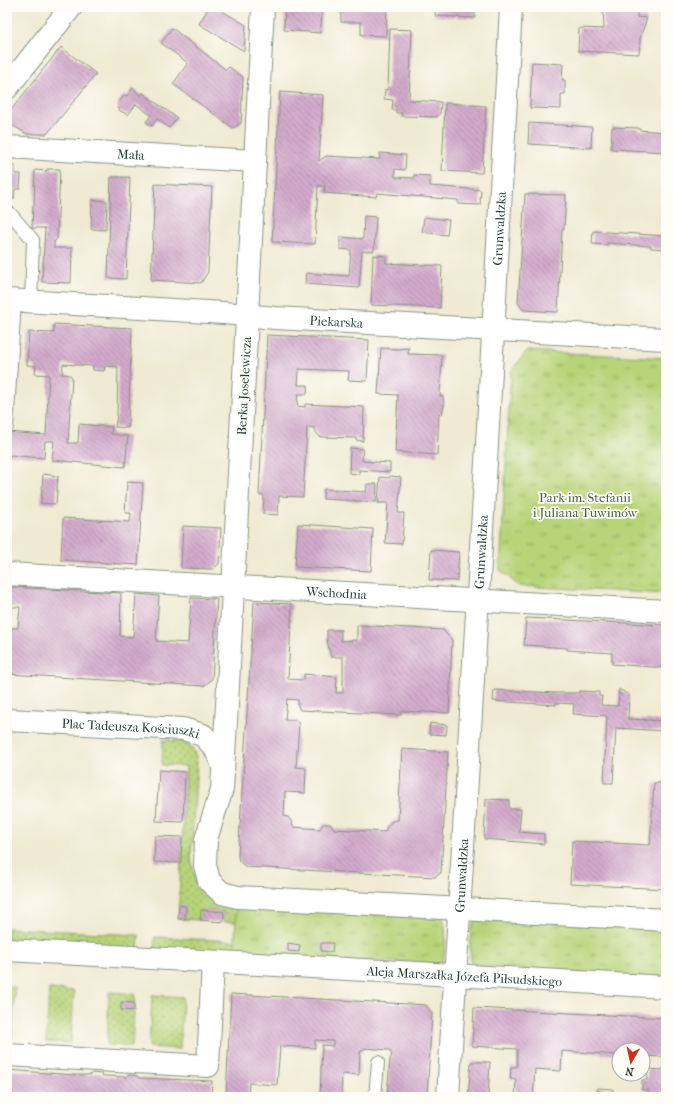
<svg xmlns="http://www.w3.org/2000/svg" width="673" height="1104" viewBox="0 0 673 1104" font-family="'IM FELL French Canon',serif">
  <defs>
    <pattern id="grass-dots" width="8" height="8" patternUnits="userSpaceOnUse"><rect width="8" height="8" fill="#b8d479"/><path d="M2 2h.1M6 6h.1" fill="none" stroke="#95ad64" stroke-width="1.8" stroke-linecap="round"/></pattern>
    <pattern id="park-tufts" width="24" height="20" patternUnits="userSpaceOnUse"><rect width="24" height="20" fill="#b8d479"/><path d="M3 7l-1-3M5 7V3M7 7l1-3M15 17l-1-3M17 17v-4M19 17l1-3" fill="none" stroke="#95ad64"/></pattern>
    <pattern id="building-back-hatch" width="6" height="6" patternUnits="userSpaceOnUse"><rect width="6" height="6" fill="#d3aacc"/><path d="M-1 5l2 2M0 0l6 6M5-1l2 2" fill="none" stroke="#ab8ca6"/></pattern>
  </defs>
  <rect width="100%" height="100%" fill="#fdfcf7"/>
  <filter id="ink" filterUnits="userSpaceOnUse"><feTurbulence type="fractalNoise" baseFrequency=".025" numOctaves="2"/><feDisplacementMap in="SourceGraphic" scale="8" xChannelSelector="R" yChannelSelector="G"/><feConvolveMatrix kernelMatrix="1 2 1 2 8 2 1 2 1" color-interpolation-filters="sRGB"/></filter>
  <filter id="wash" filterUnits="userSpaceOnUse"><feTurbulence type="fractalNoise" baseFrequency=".012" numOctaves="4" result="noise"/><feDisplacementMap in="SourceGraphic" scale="16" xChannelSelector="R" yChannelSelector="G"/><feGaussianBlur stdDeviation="0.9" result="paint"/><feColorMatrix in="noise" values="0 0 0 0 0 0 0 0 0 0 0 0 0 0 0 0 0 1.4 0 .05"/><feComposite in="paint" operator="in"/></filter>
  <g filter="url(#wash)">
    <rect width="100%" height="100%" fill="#f0ead2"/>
    <g fill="url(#grass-dots)" stroke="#6c8856">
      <path d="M163,740C183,741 193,739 197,762L191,857C195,889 206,899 237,905L236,922H223L224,912L201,910L200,920L178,919L186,766L162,765Z"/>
      <path d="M7,928L139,935L138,950L7,942Z"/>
      <path d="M155,937L235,941L234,955L154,951Z"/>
      <path d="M7,987H15L12,1040L7,1039Z"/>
      <path d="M49,989L74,991L71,1043L46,1042Z"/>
      <path d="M109,992L135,994L132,1046L107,1045Z"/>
      <path d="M152,995L183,997L180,1049L149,1047Z"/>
    </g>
    <g fill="url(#park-tufts)" stroke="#6c8856">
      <path d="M527,351L666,358V594L519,586L500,570L511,371Z"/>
      <path d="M237,905L443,918C447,929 446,953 441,964L234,955Z"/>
      <path d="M475,920L666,926V980L473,965C468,954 469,930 475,920Z"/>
    </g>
    <g id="blocks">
      <g fill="url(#building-back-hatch)">
        <path d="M209,7H215L246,25L244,51L199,24Z"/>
        <path d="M285,7H323L320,33L284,30Z"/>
        <path d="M341,7H387L386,36L361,35V22H341Z"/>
        <path d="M436,7H475V18L435,16Z"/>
        <path d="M603,7H638L637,17L647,18L640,39L639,54L578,51L579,28L604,29Z"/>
        <path d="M172,28L226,70L229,67L243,77L241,123L233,128L173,84L188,63L161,43Z"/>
        <path d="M390,29L412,30L409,100L441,102L440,113L437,117L401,116L402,113H396V110H392L393,100L384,99L385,89L388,90Z"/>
        <path d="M61,47L96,74L47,134H27L10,124L7,115Z"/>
        <path d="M532,62L563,64L562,80H565V94H561V109L530,108Z"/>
        <path d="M133,88L141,95L143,93L177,118L169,128L157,119L152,126L146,122L151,115L136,104L128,115L119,110L118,103L124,95L127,96Z"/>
        <path d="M280,92L323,95L319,161L326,156L380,159V153L406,155L405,170L395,169V177L414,178V175L430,176V186L481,190L480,205L458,204V200L377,193L376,197L324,193L325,186H318L315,244L272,242Z"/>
        <path d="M445,103L486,106L482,173L442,171Z"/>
        <path d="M529,123L592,127L591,148L528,144Z"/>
        <path d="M612,127L639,128V130L666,132V152L611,149Z"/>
        <path d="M7,165L15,166V174H21L20,189H15L14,199H7Z"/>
        <path d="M47,169H60L57,239L54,242V248H72L71,283L42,282L45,228H32L33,206H34L35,170L47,171Z"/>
        <path d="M111,177H130L126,279L108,278Z"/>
        <path d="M155,184L212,187L208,272L201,283L151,280Z"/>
        <path d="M525,194L566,195L564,229H562L558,312L524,310L518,303Z"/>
        <path d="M92,200L107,201L106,230L91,229Z"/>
        <path d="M364,216L376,217L374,251H362L359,288L305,284L306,273L349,276L351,250L340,249V237L363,239Z"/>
        <path d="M424,217L449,220L447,235L422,232Z"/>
        <path d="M593,231L666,236V249L651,248V246L607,243V245L592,244Z"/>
        <path d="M373,255L386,256V263L442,266L440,308L371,305Z"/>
        <path d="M54,324L132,328L128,428L115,427L117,416L118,367L105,366L104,371L93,370V366L63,364L62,374L70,375L72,377L68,443H78L79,424L112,427L111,434L128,436L125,467L52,460L54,441H45L44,458L7,455V432L46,435L49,375L35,374L36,366L27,365L29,332L54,333Z"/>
        <path d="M267,335L369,340L367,381L348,380L349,371L299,369L298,385H308L307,394H298L297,406L305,407V404L364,407L363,441L356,440V438L320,437L315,431V428L307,427L303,497L279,496L278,515L263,514L264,495H259Z"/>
        <path d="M381,348L397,349L409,348L408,354L442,355L440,396H443L444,405L442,414H439L437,455L395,452L398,395L378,394Z"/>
        <path d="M350,448L363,449L362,461L390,463V472L359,470V474L349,473Z"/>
        <path d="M43,474L58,476L56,504L41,503Z"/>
        <path d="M390,476L401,477L398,513H404L402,544L385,543L388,503H378L380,477L389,478Z"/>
        <path d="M127,482L143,483L138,565L61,560L63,518L130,522L131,513H125Z"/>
        <path d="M367,484H377L376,502L323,499L324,489L366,492Z"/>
        <path d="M298,524L373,529L371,571L295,567Z"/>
        <path d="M183,526L221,528L219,564L213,569L181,568Z"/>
        <path d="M431,550L459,552L457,581L429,580Z"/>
        <path d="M7,587L121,593L120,636L133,637L136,594L159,596L156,641L188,643L191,598L217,599L212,679L204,686L7,674V624L9,628H18L20,607H7Z"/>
        <path d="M254,602L292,604L288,679L304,680V674L337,677L336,693H343V657H331L327,640V630H341V641L357,640V625L443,630L452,640L449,713L402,711L401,715L300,710L298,706V700L287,699L285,720H296L299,724L296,767L306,768L305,793L285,792L284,816L288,817L292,822L293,827L320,829L323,824H330L334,828V829L385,832L387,827L392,821L398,820L402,749L448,752L441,873L435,877L246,867L239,861L238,857Z"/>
        <path d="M526,618L666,625V668L612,664V653L567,650V648L524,645Z"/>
        <path d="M619,689L629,695L628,719L666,721V731L616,728L613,783H604L607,716L573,714L574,704L556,703V705L493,701L494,690L556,693H579V691L599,692V696H602L601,705L618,706Z"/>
        <path d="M430,723L447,725L446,735L429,734Z"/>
        <path d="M159,770L185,772L183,822L156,821Z"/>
        <path d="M654,783H666V889L570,884L572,841L650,845Z"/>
        <path d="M486,799L509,800V809H521L519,832L544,834V844L484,839Z"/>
        <path d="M155,836L182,837L181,863L154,862Z"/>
        <path d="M179,905L186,906L185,919H178Z"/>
        <path d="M201,910L224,912L223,922L200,920Z"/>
        <path d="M288,943L300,945L299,952L288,951Z"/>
        <path d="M321,943H333L332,952L321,951Z"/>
        <path d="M231,994L426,1005L432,1013L427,1097H387L390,1059L392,1055L389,1050L365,1048L360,1052L359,1075L342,1074L341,1095L348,1096V1097H320L322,1045L333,1046V1041L315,1040V1048L280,1046L277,1085L249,1083L248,1097L226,1096Z"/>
        <path d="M121,1002L134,1003V1011L121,1010Z"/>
        <path d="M474,1008L666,1018V1097H648V1090H642V1080H647L648,1069L663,1070V1057L643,1056V1050H619V1055L562,1051L561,1071L535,1069L533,1097H515L516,1079H510L511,1067H517V1049L472,1046Z"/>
        <path d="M471,1062H490L488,1097H468Z"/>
        <path d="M7,1070L74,1075H90L92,1073L102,1074V1075L104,1076L126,1077L128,1075L137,1076L139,1078L212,1081L211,1097H7Z"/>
        <path d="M597,1088L613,1089L612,1097H597Z"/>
      </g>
    </g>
  </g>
  <g filter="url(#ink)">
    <use href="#blocks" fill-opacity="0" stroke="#889483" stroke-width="1"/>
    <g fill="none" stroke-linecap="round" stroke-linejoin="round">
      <g stroke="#889483" stroke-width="14">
        <g id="lane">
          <path d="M7,213H10L33,240L31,302"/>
          <path d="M7,427L15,301"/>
          <path d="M375,1097L378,1062"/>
        </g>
      </g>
      <g stroke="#889483" stroke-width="24">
        <g id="street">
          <path id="s1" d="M7,147L255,161"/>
          <path id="s2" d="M7,300L224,313L275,318L666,339"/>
          <path id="s3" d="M7,574L666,611"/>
          <path d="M7,1055L208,1066L213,962"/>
          <path id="s4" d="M448,1097L486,462L511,7"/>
        </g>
      </g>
      <g stroke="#889483" stroke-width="24">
        <g id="secondary">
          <path d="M263,7L227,705L222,789L206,839L205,865L209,881L222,893L238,897L666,920"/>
          <path d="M7,88L71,7"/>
          <path id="s5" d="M7,720L183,729L203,735L215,748L223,766"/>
          <path id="s6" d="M7,950L666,987"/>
        </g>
      </g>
      <use href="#lane" stroke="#fff" stroke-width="12"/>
      <use href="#street" stroke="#fff" stroke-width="22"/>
      <use href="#secondary" stroke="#fff" stroke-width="22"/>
    </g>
  </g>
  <g text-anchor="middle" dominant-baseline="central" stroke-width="3.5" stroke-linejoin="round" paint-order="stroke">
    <g font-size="13" fill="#1f3d34" stroke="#fdfcf7">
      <text stroke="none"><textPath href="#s1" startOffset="124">Mała</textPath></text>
      <text stroke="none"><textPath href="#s4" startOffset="870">Grunwaldzka</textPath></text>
      <text stroke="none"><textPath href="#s2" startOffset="330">Piekarska</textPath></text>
      <text transform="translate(244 386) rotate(-87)">Berka Joselewicza</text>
      <text stroke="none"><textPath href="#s4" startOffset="546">Grunwaldzka</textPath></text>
      <text stroke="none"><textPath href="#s3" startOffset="330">Wschodnia</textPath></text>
      <text stroke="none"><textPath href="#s5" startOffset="124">Plac Tadeusza Kościuszki</textPath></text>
      <text stroke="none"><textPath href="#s4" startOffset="222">Grunwaldzka</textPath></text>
      <text stroke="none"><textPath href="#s6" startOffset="458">Aleja Marszałka Józefa Piłsudskiego</textPath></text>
    </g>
    <g font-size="13" fill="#456345" stroke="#fdfcf7">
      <text x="585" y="497">Park im. Stefanii<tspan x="585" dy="15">i Juliana Tuwimów</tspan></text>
    </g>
  </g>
  <rect width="673" height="1104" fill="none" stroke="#fdfcf7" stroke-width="24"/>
  <g transform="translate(631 1062) rotate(189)"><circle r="19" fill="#fdfcf7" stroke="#a4b0a9"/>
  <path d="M0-3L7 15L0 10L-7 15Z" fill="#c8321e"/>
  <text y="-6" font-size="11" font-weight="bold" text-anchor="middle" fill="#1f3d34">N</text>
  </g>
</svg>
